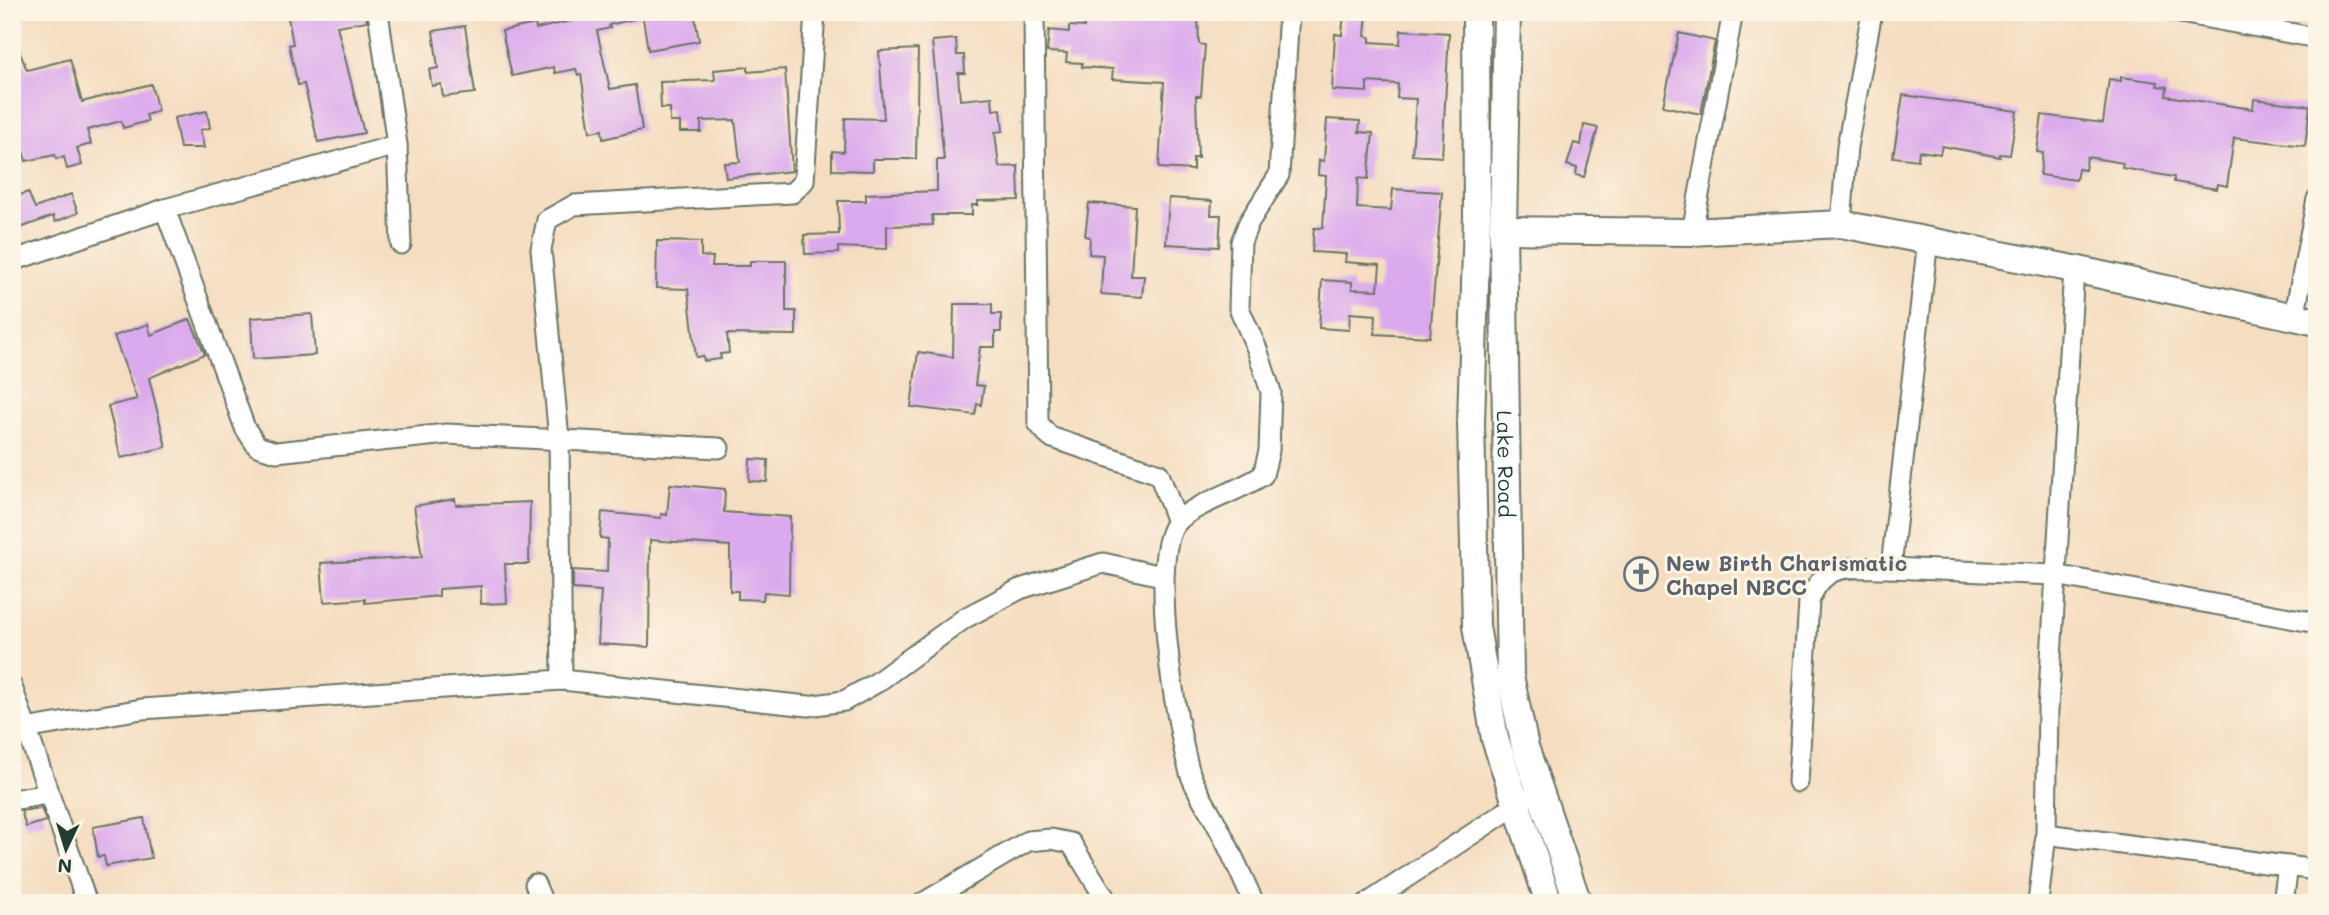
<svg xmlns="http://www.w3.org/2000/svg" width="2329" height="915" viewBox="0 0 2329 915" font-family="Mali,sans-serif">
  <rect width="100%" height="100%" fill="#fcf5e5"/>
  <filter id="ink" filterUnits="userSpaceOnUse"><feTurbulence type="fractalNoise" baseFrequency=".0143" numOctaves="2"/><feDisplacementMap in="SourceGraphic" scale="14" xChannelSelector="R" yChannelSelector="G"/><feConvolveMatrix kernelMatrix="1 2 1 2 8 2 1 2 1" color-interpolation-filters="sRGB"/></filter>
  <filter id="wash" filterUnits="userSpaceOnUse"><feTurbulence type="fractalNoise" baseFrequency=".00686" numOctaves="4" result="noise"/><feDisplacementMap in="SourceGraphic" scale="28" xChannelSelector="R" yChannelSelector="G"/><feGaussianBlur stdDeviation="1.57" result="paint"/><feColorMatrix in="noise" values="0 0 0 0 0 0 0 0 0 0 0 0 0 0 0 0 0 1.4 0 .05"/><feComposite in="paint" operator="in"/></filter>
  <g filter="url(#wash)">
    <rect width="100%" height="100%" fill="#f5ddc1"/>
    <g id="blocks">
      <g fill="#dba9ed">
        <path d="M287,12H366L367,21L337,26L364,133L318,142L304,84L298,85L289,45L293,44Z"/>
        <path d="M578,12H638L639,18L609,25L610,28L597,31L610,89L635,85L642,130L603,139L602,130L590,132L581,74L578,75L576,69L555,73L554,67L512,76L502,31L535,24L536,29L579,19Z"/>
        <path d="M642,12H694L699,41L648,50Z"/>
        <path d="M1085,12H1198L1199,44L1205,45L1201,96H1196L1198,158H1193V170L1159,168L1164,82L1112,79L1113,69L1082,67V63L1066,62L1067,53L1047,52L1049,30L1069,32V26L1084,27Z"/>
        <path d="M1344,12H1367L1365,36L1370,37V42L1400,44L1401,30L1449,33L1442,157L1412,155L1416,99L1397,98L1398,84L1367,82V92L1332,90L1335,34L1342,35Z"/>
        <path d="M465,26L475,93L443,97L441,84L432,86L429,70L438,68L433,31Z"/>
        <path d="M1679,33L1715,41L1701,114L1663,106Z"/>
        <path d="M12,34L27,70L70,59L82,102L151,84L158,111L146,115L148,121L123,128L121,121L87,130L91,144L77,148L82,165L67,169L64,157L56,159L55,155L26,161L12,113Z"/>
        <path d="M956,39L957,55H964L965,73H958L960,100L992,97L993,110L1001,109L1003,131L995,132L999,167L1018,166L1019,200L978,201V205H972V215H932L933,225L887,226V249L838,247V253L805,254L804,235L839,234L838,201H866V194L937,191V160H944L932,41Z"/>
        <path d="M918,49L916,159H873V171L832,170V151L844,152L845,118L884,119L879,51Z"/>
        <path d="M748,67V72L785,69L792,171L726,178L724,163L740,162L735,120L701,121V132H680V122H670V108H661L660,82L715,80L714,70Z"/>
        <path d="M2121,77L2158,82L2157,86L2167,87L2166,96L2253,109L2254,99L2310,106L2305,146L2234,138L2227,186L2218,184L2217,189L2174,182V177L2122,168L2123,163L2087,157L2085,170L2078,169L2076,180L2040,175L2043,153L2037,152L2042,115L2103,123L2109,79L2121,81Z"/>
        <path d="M1903,95L2017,111L2010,155L2000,154V157L1942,146L1940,154L1919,151L1918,160L1893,157Z"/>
        <path d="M207,111L210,128L200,130L204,148H180L174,118Z"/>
        <path d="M1327,119L1360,121L1359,132L1373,133L1368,179L1358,178L1357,208L1391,210L1393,189L1442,192L1430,337L1375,334L1376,315L1350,313L1349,330L1319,328L1322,280L1352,282V289L1378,290L1380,265L1345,262L1346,254L1312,252L1314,228H1323L1326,176L1318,175L1319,160L1324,161Z"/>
        <path d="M1584,125L1598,128L1584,177L1576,175L1577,168L1567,165L1574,143L1581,145Z"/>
        <path d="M28,192L35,208L71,194L78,213L55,222L53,216L12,231V198Z"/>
        <path d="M1169,198L1212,201L1211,215H1221L1219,247L1166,244Z"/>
        <path d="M1089,203L1135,206L1131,276H1144L1142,297L1101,294L1103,255L1089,254L1090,237L1085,236Z"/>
        <path d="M657,241L701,242V256L713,257L712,266H750V261H786V311H796V335L727,334L729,353L720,354L721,359L704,361L703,356L696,357L688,289L656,288Z"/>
        <path d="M954,304H992V314H1001V332H995V347H980L975,385L984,386L981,405L977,404L975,415L911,407L918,352L953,357Z"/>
        <path d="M312,314L315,355L253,359L251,318Z"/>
        <path d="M190,319L205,354L149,378L166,447L121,458L108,406L137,399L114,336L148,324L151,335Z"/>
        <path d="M750,459L768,460L767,482L749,481Z"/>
        <path d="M670,484L725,489L724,512L790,517L789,594L764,592L763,600L738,599V591H730V546L650,540L649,647L598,644L601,591L573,589V570L607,572L608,539L600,538L602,512L661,518V514L667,515Z"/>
        <path d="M455,499L456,505L530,502L529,564H505L507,603L481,604V586L439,589V596L365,603V599L324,602L321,563L422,557L414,506Z"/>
        <path d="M41,808L46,821L26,827L21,811Z"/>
        <path d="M144,818L151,858L106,866L104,856L98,857L93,827Z"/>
      </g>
    </g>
  </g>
  <g filter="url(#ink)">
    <use href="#blocks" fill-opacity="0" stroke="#6a7565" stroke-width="2"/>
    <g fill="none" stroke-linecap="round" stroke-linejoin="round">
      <g stroke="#6a7565" stroke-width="23">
        <g id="street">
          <path d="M378,12L397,145L401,244"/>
          <path d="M1034,12L1038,423L1050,437L1159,474L1177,522"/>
          <path d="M2175,12L2317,38"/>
          <path d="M165,209L245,428L257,446L276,452L447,434L719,448"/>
          <path d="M1841,224L1847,147L1872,12"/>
          <path d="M1692,232L1733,12"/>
          <path d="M12,261L165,209L397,145"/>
          <path d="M2294,318L2317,199"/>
          <path d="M1891,568L2055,575L2317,623"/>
          <path d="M562,680L559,439L541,249L547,220L574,205L792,193L804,181L815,12"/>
          <path d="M12,687L87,903"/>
          <path d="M25,729L142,709L562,680L808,706L844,701L876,683L965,618L1020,589L1103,563L1162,576"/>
          <path d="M1798,782L1809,601C1825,559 1852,569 1891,568L1928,239"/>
          <path d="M12,800L48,794"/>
          <path d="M2046,834L2317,870"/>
          <path d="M535,884L543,903"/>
          <path d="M923,903L1028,841L1051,839L1071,843L1108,903"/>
          <path d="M1254,903C1242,877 1231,851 1217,825C1209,809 1196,791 1190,773C1177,729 1146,553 1178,521C1194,504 1240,491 1263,475L1269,451L1271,392L1257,349L1239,308L1241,242L1249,222L1279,175L1289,12"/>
          <path d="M1368,903L1525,799"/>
          <path d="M2038,903L2046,834L2048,709L2074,269"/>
          <path d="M2283,903L2288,866"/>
        </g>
      </g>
      <g stroke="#6a7565" stroke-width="30">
        <g id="secondary">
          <path d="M1476,12L1477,216L1471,423L1476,626L1495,739L1549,903"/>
          <path id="s1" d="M1507,12L1503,230L1510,676L1525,747L1578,903"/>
          <path d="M1503,230L1692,232L1841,224L2074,269L2317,322"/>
        </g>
      </g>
      <use href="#street" stroke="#fff" stroke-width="19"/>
      <use href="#secondary" stroke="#fff" stroke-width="26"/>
    </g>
  </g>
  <defs>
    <g id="church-ring" transform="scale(1.75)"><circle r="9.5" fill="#fcf5e5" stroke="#6b7280" stroke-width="1.5"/><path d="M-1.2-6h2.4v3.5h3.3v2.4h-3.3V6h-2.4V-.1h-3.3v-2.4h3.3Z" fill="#6b7280"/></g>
  </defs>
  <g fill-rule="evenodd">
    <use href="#church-ring" x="1641" y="574"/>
  </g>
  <g text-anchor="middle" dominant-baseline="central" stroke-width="6" stroke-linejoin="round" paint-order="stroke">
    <g font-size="21" fill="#1f3d34" stroke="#fcf5e5">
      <text stroke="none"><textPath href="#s1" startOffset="452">Lake Road</textPath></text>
    </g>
    <g font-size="21" font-weight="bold" fill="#5b616d" stroke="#fcf5e5" text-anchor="start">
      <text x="1666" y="562">New Birth Charismatic<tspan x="1666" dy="24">Chapel NBCC</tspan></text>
    </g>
  </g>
  <rect width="2329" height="915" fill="none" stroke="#fcf5e5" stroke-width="42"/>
  <g transform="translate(66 849) rotate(184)" stroke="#fcf5e5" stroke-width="5" paint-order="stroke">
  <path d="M0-5L12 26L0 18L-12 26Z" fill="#1f3d34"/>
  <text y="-10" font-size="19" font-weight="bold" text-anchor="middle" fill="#1f3d34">N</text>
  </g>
</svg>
